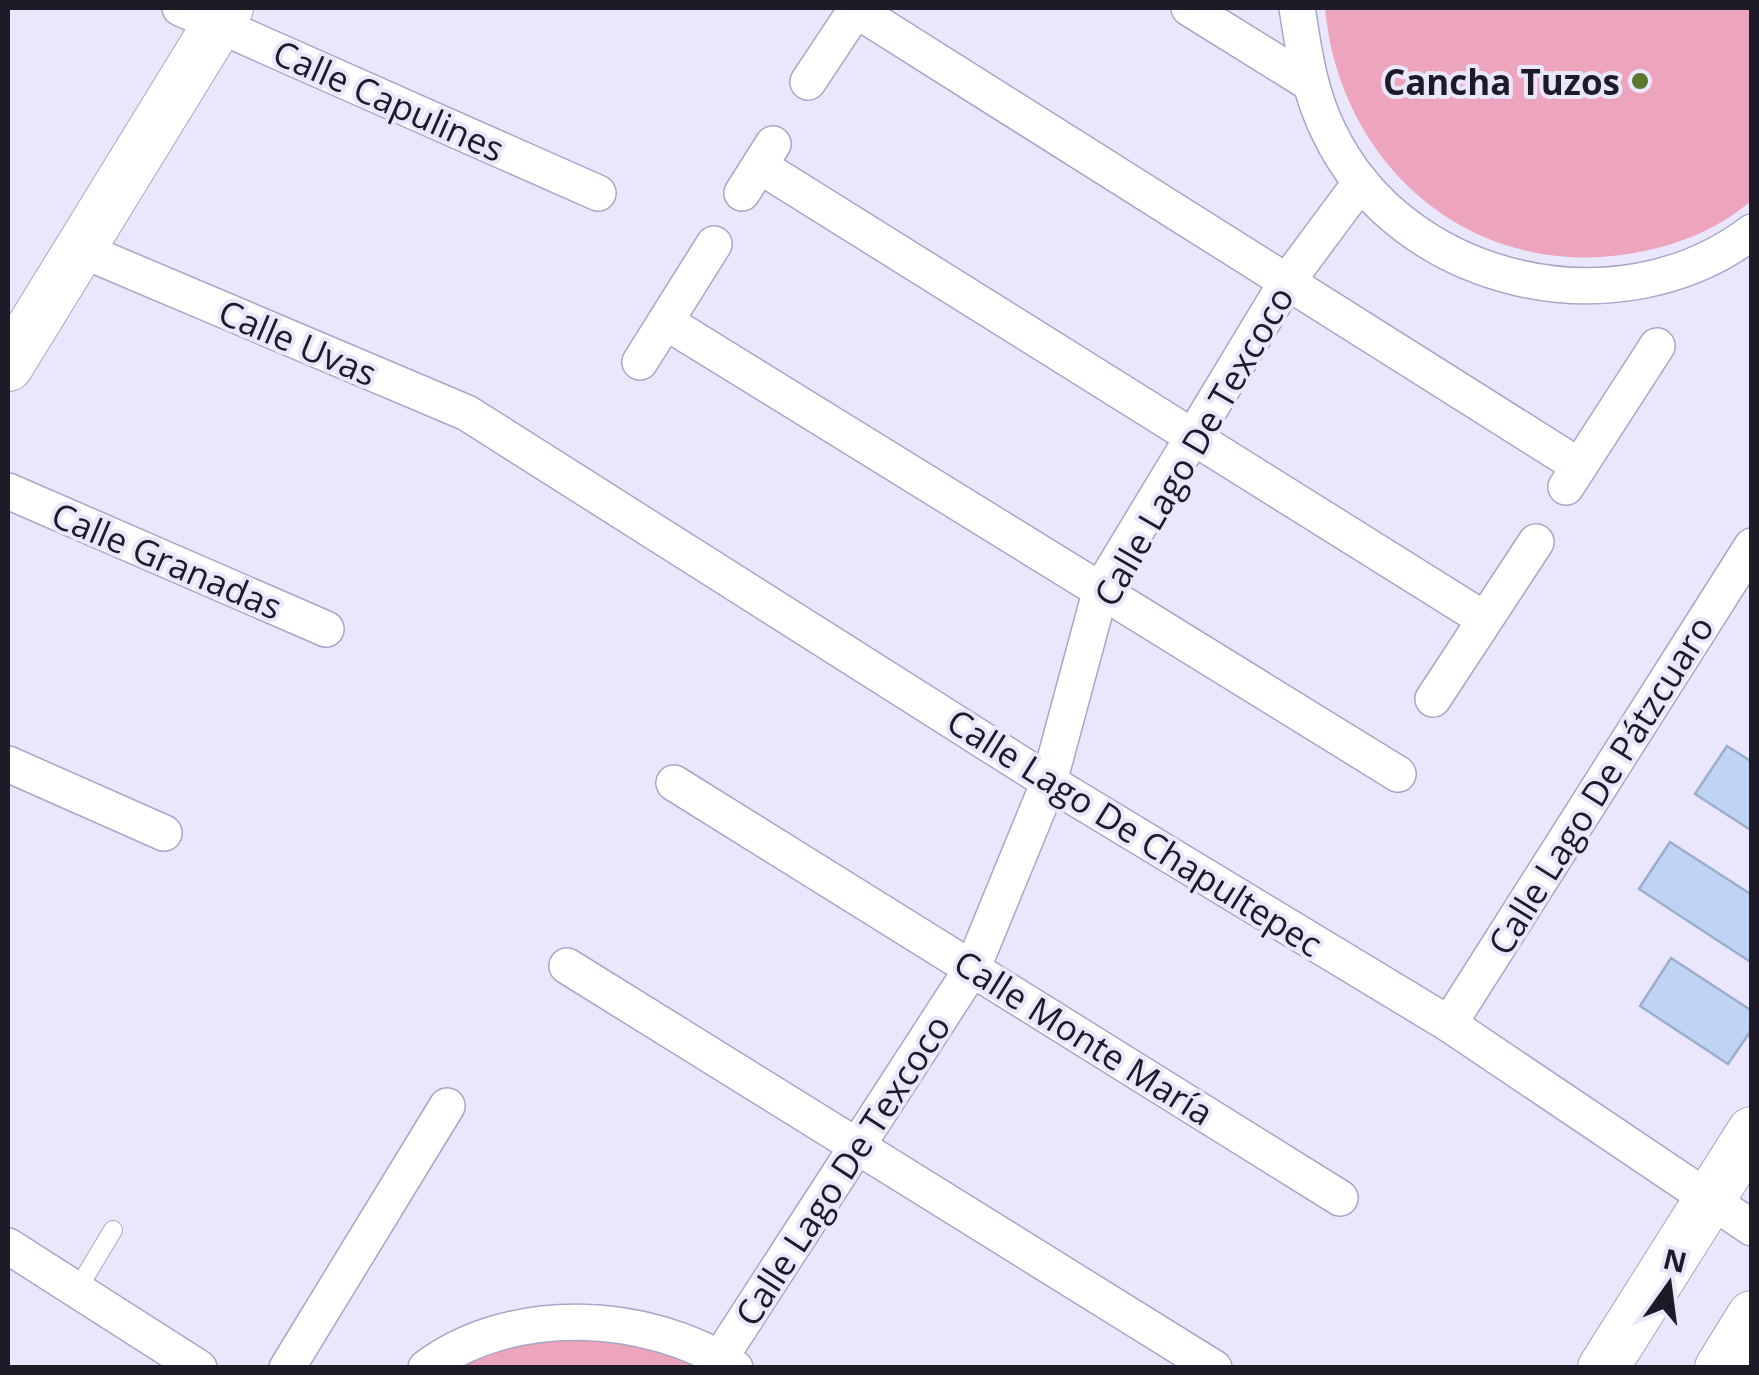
<svg xmlns="http://www.w3.org/2000/svg" width="1759" height="1375" viewBox="0 0 1759 1375" font-family="'Open Sans',sans-serif">
  <rect width="100%" height="100%" fill="#eae7fd"/>
  <g fill="#eda5bd">
    <path d="M1325,8H1751V201C1716,231 1673,247 1628,254C1468,279 1339,163 1325,8Z"/>
    <path d="M606,1332L717,1368H446L488,1347Z"/>
  </g>
  <g fill="#bfd3f4" stroke="#9bafcd" stroke-width="2.5">
    <path d="M1727,746L1752,762V831L1695,794Z"/>
    <path d="M1670,842L1752,895V963L1639,889Z"/>
    <path d="M1671,958L1752,1011V1029L1728,1064L1640,1006Z"/>
  </g>
  <g fill="none" stroke-linecap="round" stroke-linejoin="round">
    <g stroke="#aaa5c7" stroke-width="20">
      <path id="lane" d="M77,1290L113,1230"/>
    </g>
    <g stroke="#aaa5c7" stroke-width="38">
      <g id="street">
        <path d="M180,8L598,193"/>
        <path d="M1189,8L1308,82"/>
        <path d="M1297,8C1304,51 1309,92 1329,132C1402,285 1618,334 1752,232"/>
        <path d="M856,10L1579,466"/>
        <path d="M808,82L857,8"/>
        <path d="M760,166L1484,619"/>
        <path d="M742,193L773,144"/>
        <path d="M77,248L467,413L1049,782L1449,1024L1752,1228"/>
        <path d="M666,322L1398,774"/>
        <path d="M640,362L714,244"/>
        <path d="M1566,487L1657,346"/>
        <path d="M8,491L326,629"/>
        <path d="M1433,699L1536,542"/>
        <path d="M8,764L164,833"/>
        <path d="M674,783L1340,1198"/>
        <path d="M567,966L1214,1368"/>
        <path d="M1449,1024L1752,546"/>
        <path d="M8,1246L199,1368"/>
        <path d="M720,1358L973,967L1049,782L1101,589L1286,283L1361,182"/>
        <path d="M287,1368L447,1106"/>
        <path d="M426,1368C511,1304 648,1310 735,1368"/>
      </g>
    </g>
    <g stroke="#aaa5c7" stroke-width="52">
      <g id="secondary">
        <path d="M8,366L228,8"/>
        <path d="M1603,1368L1752,1132"/>
        <path d="M1720,1368L1752,1316"/>
      </g>
    </g>
    <use href="#lane" stroke="#fff" stroke-width="18"/>
    <use href="#street" stroke="#fff" stroke-width="35"/>
    <use href="#secondary" stroke="#fff" stroke-width="50"/>
  </g>
  <circle fill="#5a792f" stroke="#eae7fd" stroke-width="4" cx="1640" cy="81" r="10"/>
  <g text-anchor="middle" dominant-baseline="central" stroke-width="8" stroke-linejoin="round" paint-order="stroke">
    <g font-size="35" font-weight="bold" fill="#1d1b28" stroke="#eae7fd" text-anchor="end">
      <text x="1620" y="81">Cancha Tuzos</text>
    </g>
    <g font-size="35" fill="#1d1b28" stroke="#eae7fd">
      <text transform="translate(389 100) rotate(24)">Calle Capulines</text>
      <text transform="translate(298 342) rotate(23)">Calle Uvas</text>
      <text transform="translate(1193 446) rotate(-60)">Calle Lago De Texcoco</text>
      <text transform="translate(167 560) rotate(23)">Calle Granadas</text>
      <text transform="translate(1600 785) rotate(-58)">Calle Lago De Pátzcuaro</text>
      <text transform="translate(1135 832) rotate(32)">Calle Lago De Chapultepec</text>
      <text transform="translate(1084 1037) rotate(32)">Calle Monte María</text>
      <text transform="translate(842 1170) rotate(-57)">Calle Lago De Texcoco</text>
    </g>
  </g>
  <rect width="1759" height="1375" fill="none" stroke="#1d1b28" stroke-width="20"/>
  <g transform="translate(1669 1285) rotate(14)" stroke="#eae7fd" stroke-width="8" paint-order="stroke">
  <path d="M0-8L18 38L0 25L-18 38Z" fill="#1d1b28"/>
  <text y="-15" font-size="28" font-weight="bold" text-anchor="middle" fill="#1d1b28">N</text>
  </g>
</svg>
